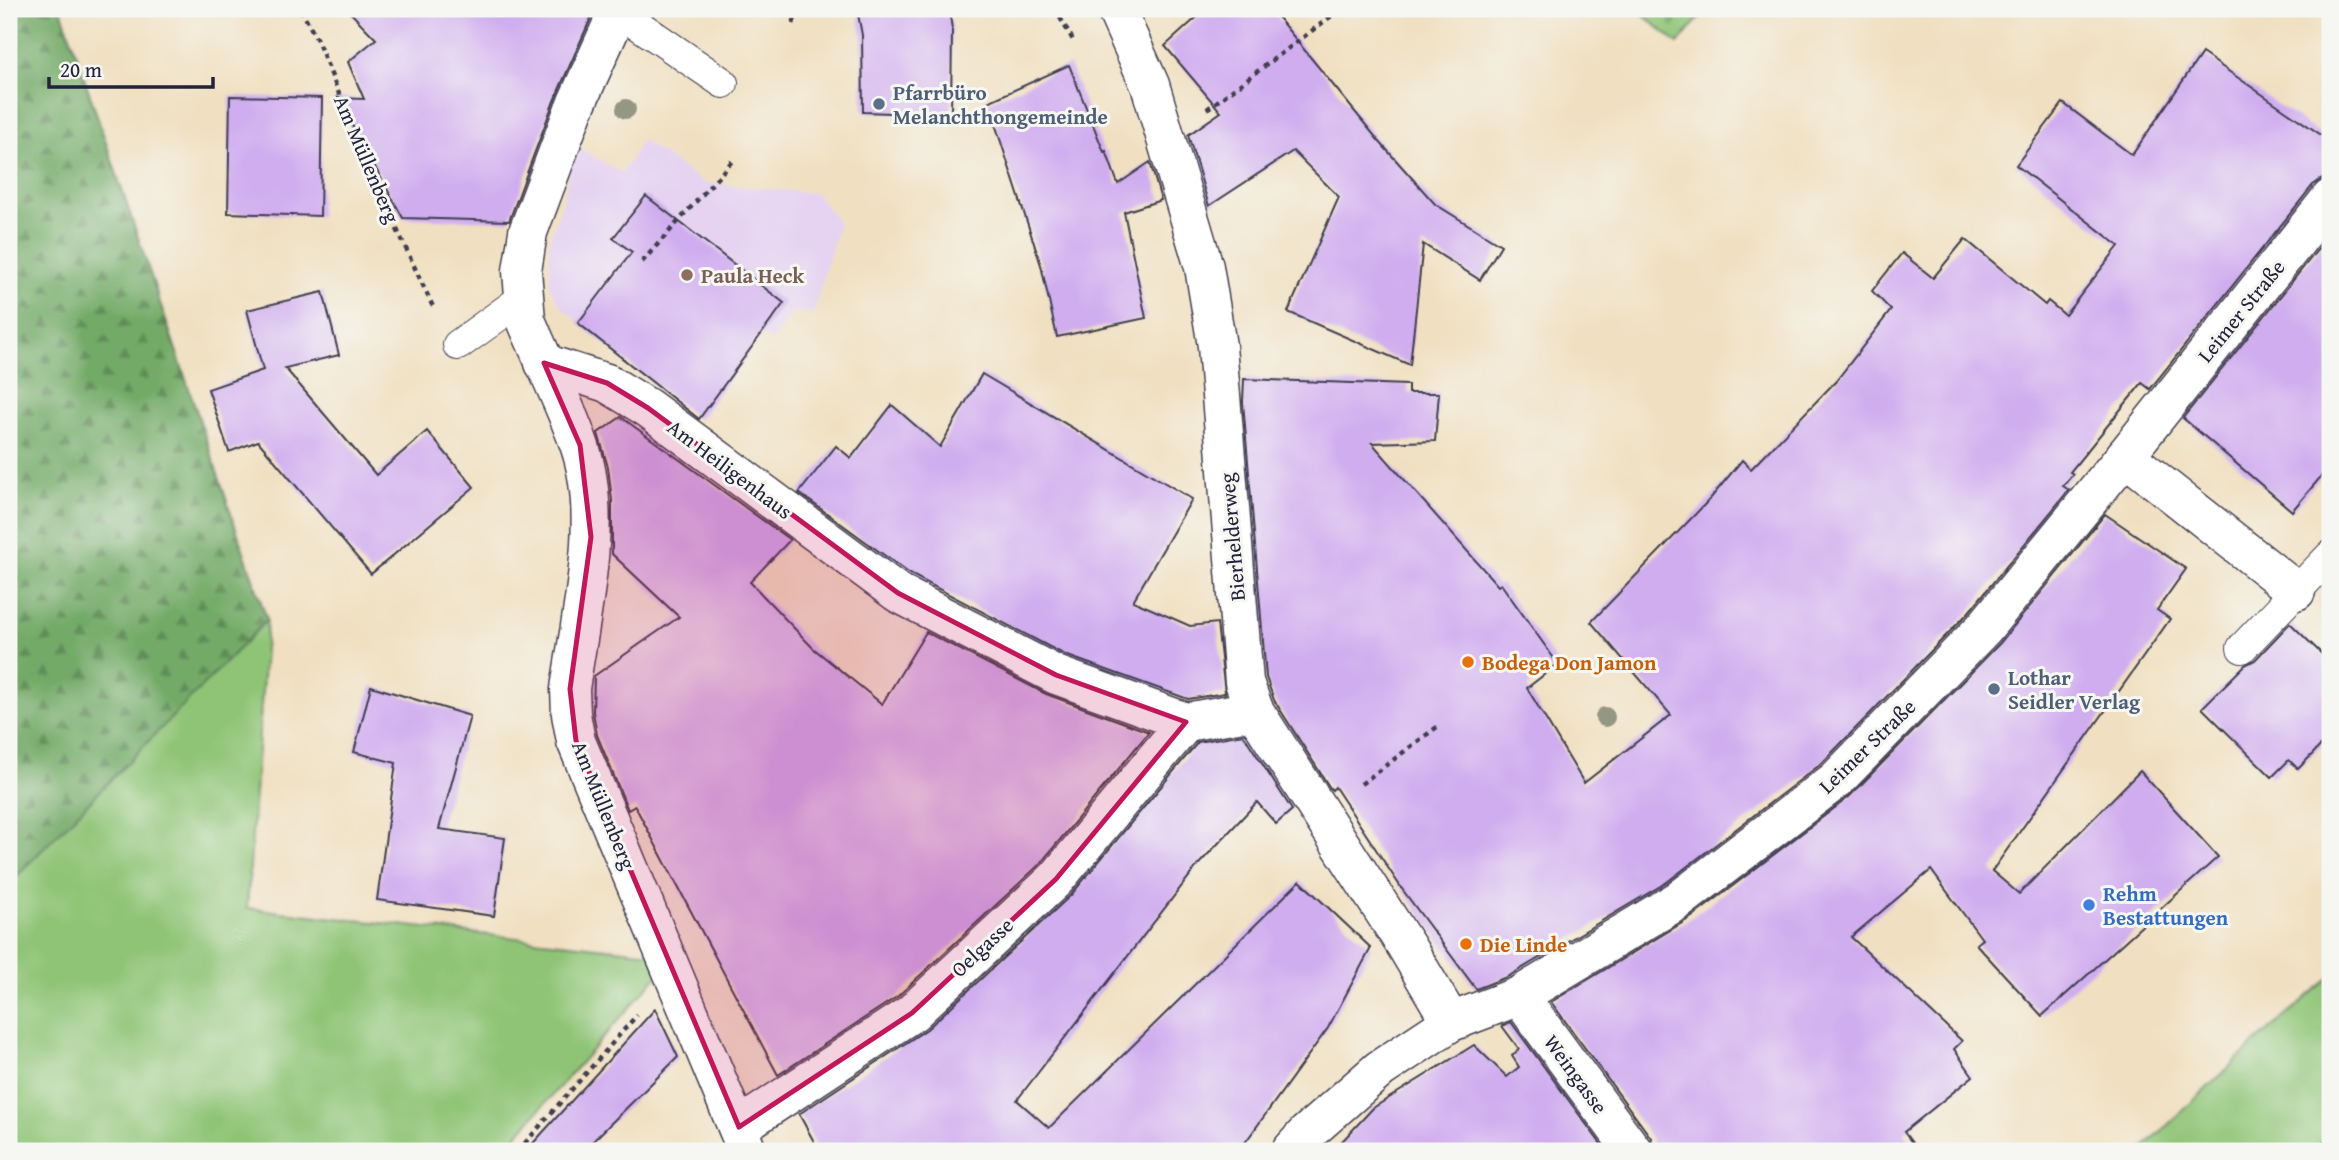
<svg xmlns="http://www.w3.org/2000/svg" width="2339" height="1160" viewBox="0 0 2339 1160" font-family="'Gentium Book Plus',serif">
  <defs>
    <pattern id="forest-firs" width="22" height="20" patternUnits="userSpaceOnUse" patternTransform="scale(1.75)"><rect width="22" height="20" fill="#73aa67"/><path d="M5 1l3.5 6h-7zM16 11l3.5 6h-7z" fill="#5e8a56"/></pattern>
    <pattern id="cemetery-stones" width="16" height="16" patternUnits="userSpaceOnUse" patternTransform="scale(1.75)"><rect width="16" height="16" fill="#8fc476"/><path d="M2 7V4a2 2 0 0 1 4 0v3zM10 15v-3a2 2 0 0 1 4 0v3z" fill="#7ba867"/></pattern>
  </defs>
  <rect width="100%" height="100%" fill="#f6f6f2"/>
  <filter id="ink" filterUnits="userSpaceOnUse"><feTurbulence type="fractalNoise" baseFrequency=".0143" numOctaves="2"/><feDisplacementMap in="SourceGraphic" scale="14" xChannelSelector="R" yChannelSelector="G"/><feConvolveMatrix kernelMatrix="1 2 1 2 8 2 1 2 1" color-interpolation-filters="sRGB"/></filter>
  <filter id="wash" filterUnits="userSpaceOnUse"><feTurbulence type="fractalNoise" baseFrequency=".00686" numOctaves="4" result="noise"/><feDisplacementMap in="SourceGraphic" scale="28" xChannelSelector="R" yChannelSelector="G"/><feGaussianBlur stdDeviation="1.57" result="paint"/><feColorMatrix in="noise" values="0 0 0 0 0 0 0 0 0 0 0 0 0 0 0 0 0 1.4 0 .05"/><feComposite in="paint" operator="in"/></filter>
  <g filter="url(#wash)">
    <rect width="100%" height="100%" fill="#f0e0c1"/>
    <path fill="#e5d3f1" d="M642,140L704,183L816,193L839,223L813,314L794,311L771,341L762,334L700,419L561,307L550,287L549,241L563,202L574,145L622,173Z"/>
    <path fill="url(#forest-firs)" stroke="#4a6651" stroke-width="2" d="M9,9H61L267,620L9,884Z"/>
    <path fill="url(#cemetery-stones)" stroke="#587358" stroke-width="2" d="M1636,9H1706L1678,44Z"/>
    <g fill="#8fc476" stroke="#587358" stroke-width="2">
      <path d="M267,620L247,908L651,953L659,974L503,1151H9V884Z"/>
      <path d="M2330,977V1151H2140L2256,1042Z"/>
    </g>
    <g id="blocks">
      <g fill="#d0adef">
        <path d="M347,9H595L554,101L509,221L403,218L337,98L364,99L348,62L376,39Z"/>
        <path d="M857,9H949L952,29L951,115L863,112L862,35Z"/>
        <path d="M1206,9H1271L1378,140L1435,204L1501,245L1480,280L1423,244L1410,365L1288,312L1339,197L1293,151L1209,206L1188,135L1221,112L1165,46Z"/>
        <path d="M2202,53L2330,141V178L2321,179L2313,185L2150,389L2142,383L2070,472L2073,474L2063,486L2069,490L1968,613L1821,764L1667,882L1509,976L1476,989L1402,889L1335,787L1332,790L1330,788L1274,700L1266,677L1243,402L1244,379L1408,385V393H1439L1435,441L1372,443L1498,586L1501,584L1558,664L1527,688L1584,783L1671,715L1591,622L1710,499L1742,460L1751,469L1836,381L1891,310L1872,291L1902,253L1933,278L1965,239L2045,305L2048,301L2065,315L2119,246L2016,165L2063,103L2132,155Z"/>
        <path d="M1069,65L1104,152L1106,151L1118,184L1150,162L1161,200L1124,212L1146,318L1057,337L1041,265L988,102Z"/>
        <path d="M230,96L322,98L320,216L228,213Z"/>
        <path d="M646,196L784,303L699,419L578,323L632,252L613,238Z"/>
        <path d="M2330,234V466L2292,511L2183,418Z"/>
        <path d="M323,292L339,355L285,368L376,475L427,431L474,487L371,574L258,441L229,452L208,389L263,370L247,310Z"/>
        <path d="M982,374L1192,499L1133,601L1190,626L1217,623L1225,693L1188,699L1065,655L910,574L799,493L836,446L851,458L892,405L940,447Z"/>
        <path d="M621,417L790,540L750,582L813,648L882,704L926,632L1046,694L1149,732L1040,864L898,996L778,1075L635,806L628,810L597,735L593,712L594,676L679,617L612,554V500L608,467L598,433Z"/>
        <path d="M2105,514L2186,569L2157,610L2170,619L1992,871L2019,894L2140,771L2218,857L2042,1016L1976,944L1982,939L1931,870L1851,937L1962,1041L1954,1049L1973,1076L1904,1132L1918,1151H1654L1651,1138L1551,1002L1692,917L1849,797L2000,643Z"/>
        <path d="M2290,623L2330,662V736L2298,769L2289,760L2272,777L2202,708L2245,665L2255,660Z"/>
        <path d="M371,686L470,716L439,829L505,838L494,916L377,900L396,763L354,752Z"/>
        <path d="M1243,734L1292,810L1276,824L1257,802L1198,865L1017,1100L1049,1128L1300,881L1371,948L1328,1028L1239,1151H819L799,1114L927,1029L1071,895L1198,742Z"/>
        <path d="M655,1009L678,1057L583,1151H526Z"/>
        <path d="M1511,1022L1606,1151H1333L1373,1108L1474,1045L1507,1077L1519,1067L1512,1056L1519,1049L1502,1026Z"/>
      </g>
    </g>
  </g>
  <g filter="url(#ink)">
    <use href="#blocks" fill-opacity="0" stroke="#413e4f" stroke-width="2"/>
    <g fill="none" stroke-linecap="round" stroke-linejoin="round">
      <g stroke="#413e4f" stroke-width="32">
        <g id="service">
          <path d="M618,11L723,83"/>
          <path d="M458,345L523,298"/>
          <path d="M2242,648L2330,556"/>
        </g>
      </g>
      <g stroke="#413e4f" stroke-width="41">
        <g id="minor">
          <path d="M619,9L574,109L528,232L522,271L526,320C543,361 564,402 579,444C605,517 581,613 570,689L571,714L576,741L747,1151"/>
          <path d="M1116,9L1150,85L1204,267L1217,346L1244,682L1254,710L1406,946L1451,1022"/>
          <path d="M544,363L607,383L648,408L898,593L1056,675L1186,722L1254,710"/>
          <path d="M2125,456L2296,591"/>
          <path d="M1519,996L1633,1151"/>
          <path d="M739,1127L912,1013L1056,879L1186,722"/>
          <path d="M1291,1151L1306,1134L1380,1069L1451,1022L1519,996L1679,900L1836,780L1984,628L2125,456L2330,199"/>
        </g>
      </g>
      <g stroke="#413e4f" stroke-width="4.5" stroke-dasharray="5 5" stroke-linecap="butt">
        <path d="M301,9L317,40L376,184L434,309"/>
        <path d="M1055,9L1073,40"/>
        <path d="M793,24L798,9"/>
        <path d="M1207,109L1341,9"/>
        <path d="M642,262L735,158"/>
        <path d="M1361,784L1441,724"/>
        <path d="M518,1151L637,1015"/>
        <path d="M2316,1151L2330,1137"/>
      </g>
      <use href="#service" stroke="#fff" stroke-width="30"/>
      <use href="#minor" stroke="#fff" stroke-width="38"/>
    </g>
    <g fill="#949783">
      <circle cx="626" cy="109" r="10"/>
      <circle cx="1605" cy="717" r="10"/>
    </g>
  </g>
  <path fill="#c2185b" fill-opacity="0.2" stroke="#c2185b" stroke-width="5" stroke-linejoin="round" d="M544,363L607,383L648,408L898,593L1056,675L1186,722L1056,879L912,1013L739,1127L576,741L570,689L591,537L580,445Z"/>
  <g fill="#5c6f8a" stroke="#f6f6f2" stroke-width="2.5">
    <circle cx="879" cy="104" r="7"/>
    <circle cx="1994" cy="689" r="7"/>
  </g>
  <circle fill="#8d6e63" stroke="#f6f6f2" stroke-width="2.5" cx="687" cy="275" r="7"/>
  <g fill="#e8710a" stroke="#f6f6f2" stroke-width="2.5">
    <circle cx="1468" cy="662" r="7"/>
    <circle cx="1466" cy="944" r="7"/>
  </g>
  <circle fill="#3f7fe0" stroke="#f6f6f2" stroke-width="2.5" cx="2089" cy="905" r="7"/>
  <g text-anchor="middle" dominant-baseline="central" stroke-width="6" stroke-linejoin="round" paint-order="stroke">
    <g font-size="21" font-weight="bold" fill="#4e5e75" stroke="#f6f6f2" text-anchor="start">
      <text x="893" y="92">Pfarrbüro<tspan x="893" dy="24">Melanchthongemeinde</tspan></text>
      <text x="2008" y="677">Lothar<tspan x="2008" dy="24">Seidler Verlag</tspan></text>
    </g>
    <g font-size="21" fill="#22223b" stroke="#f6f6f2">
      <text transform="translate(367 159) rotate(67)">Am Müllenberg</text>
      <text transform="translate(2241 311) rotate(-51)">Leimer Straße</text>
      <text transform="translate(730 469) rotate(37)">Am Heiligenhaus</text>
      <text transform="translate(1232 537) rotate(-95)">Bierhelderweg</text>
      <text transform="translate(1867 746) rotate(-44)">Leimer Straße</text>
      <text transform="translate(604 805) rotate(68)">Am Müllenberg</text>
      <text transform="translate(982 947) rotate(-43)">Oelgasse</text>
      <text transform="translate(1576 1074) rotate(54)">Weingasse</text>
    </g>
    <g font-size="21" font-weight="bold" fill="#785e54" stroke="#f6f6f2" text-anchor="start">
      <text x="701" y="275">Paula Heck</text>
    </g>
    <g font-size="21" font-weight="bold" fill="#c56008" stroke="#f6f6f2" text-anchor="start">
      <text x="1482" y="662">Bodega Don Jamon</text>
      <text x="1480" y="944">Die Linde</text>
    </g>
    <g font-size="21" font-weight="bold" fill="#366cbe" stroke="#f6f6f2" text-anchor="start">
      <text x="2103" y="893">Rehm<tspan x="2103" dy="24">Bestattungen</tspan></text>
    </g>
  </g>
  <rect width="2339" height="1160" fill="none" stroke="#f6f6f2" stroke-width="35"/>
  <path d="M49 77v10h164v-10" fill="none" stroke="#22223b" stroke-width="3.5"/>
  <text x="60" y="77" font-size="21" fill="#22223b" stroke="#f6f6f2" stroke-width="5" paint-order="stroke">20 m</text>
</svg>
